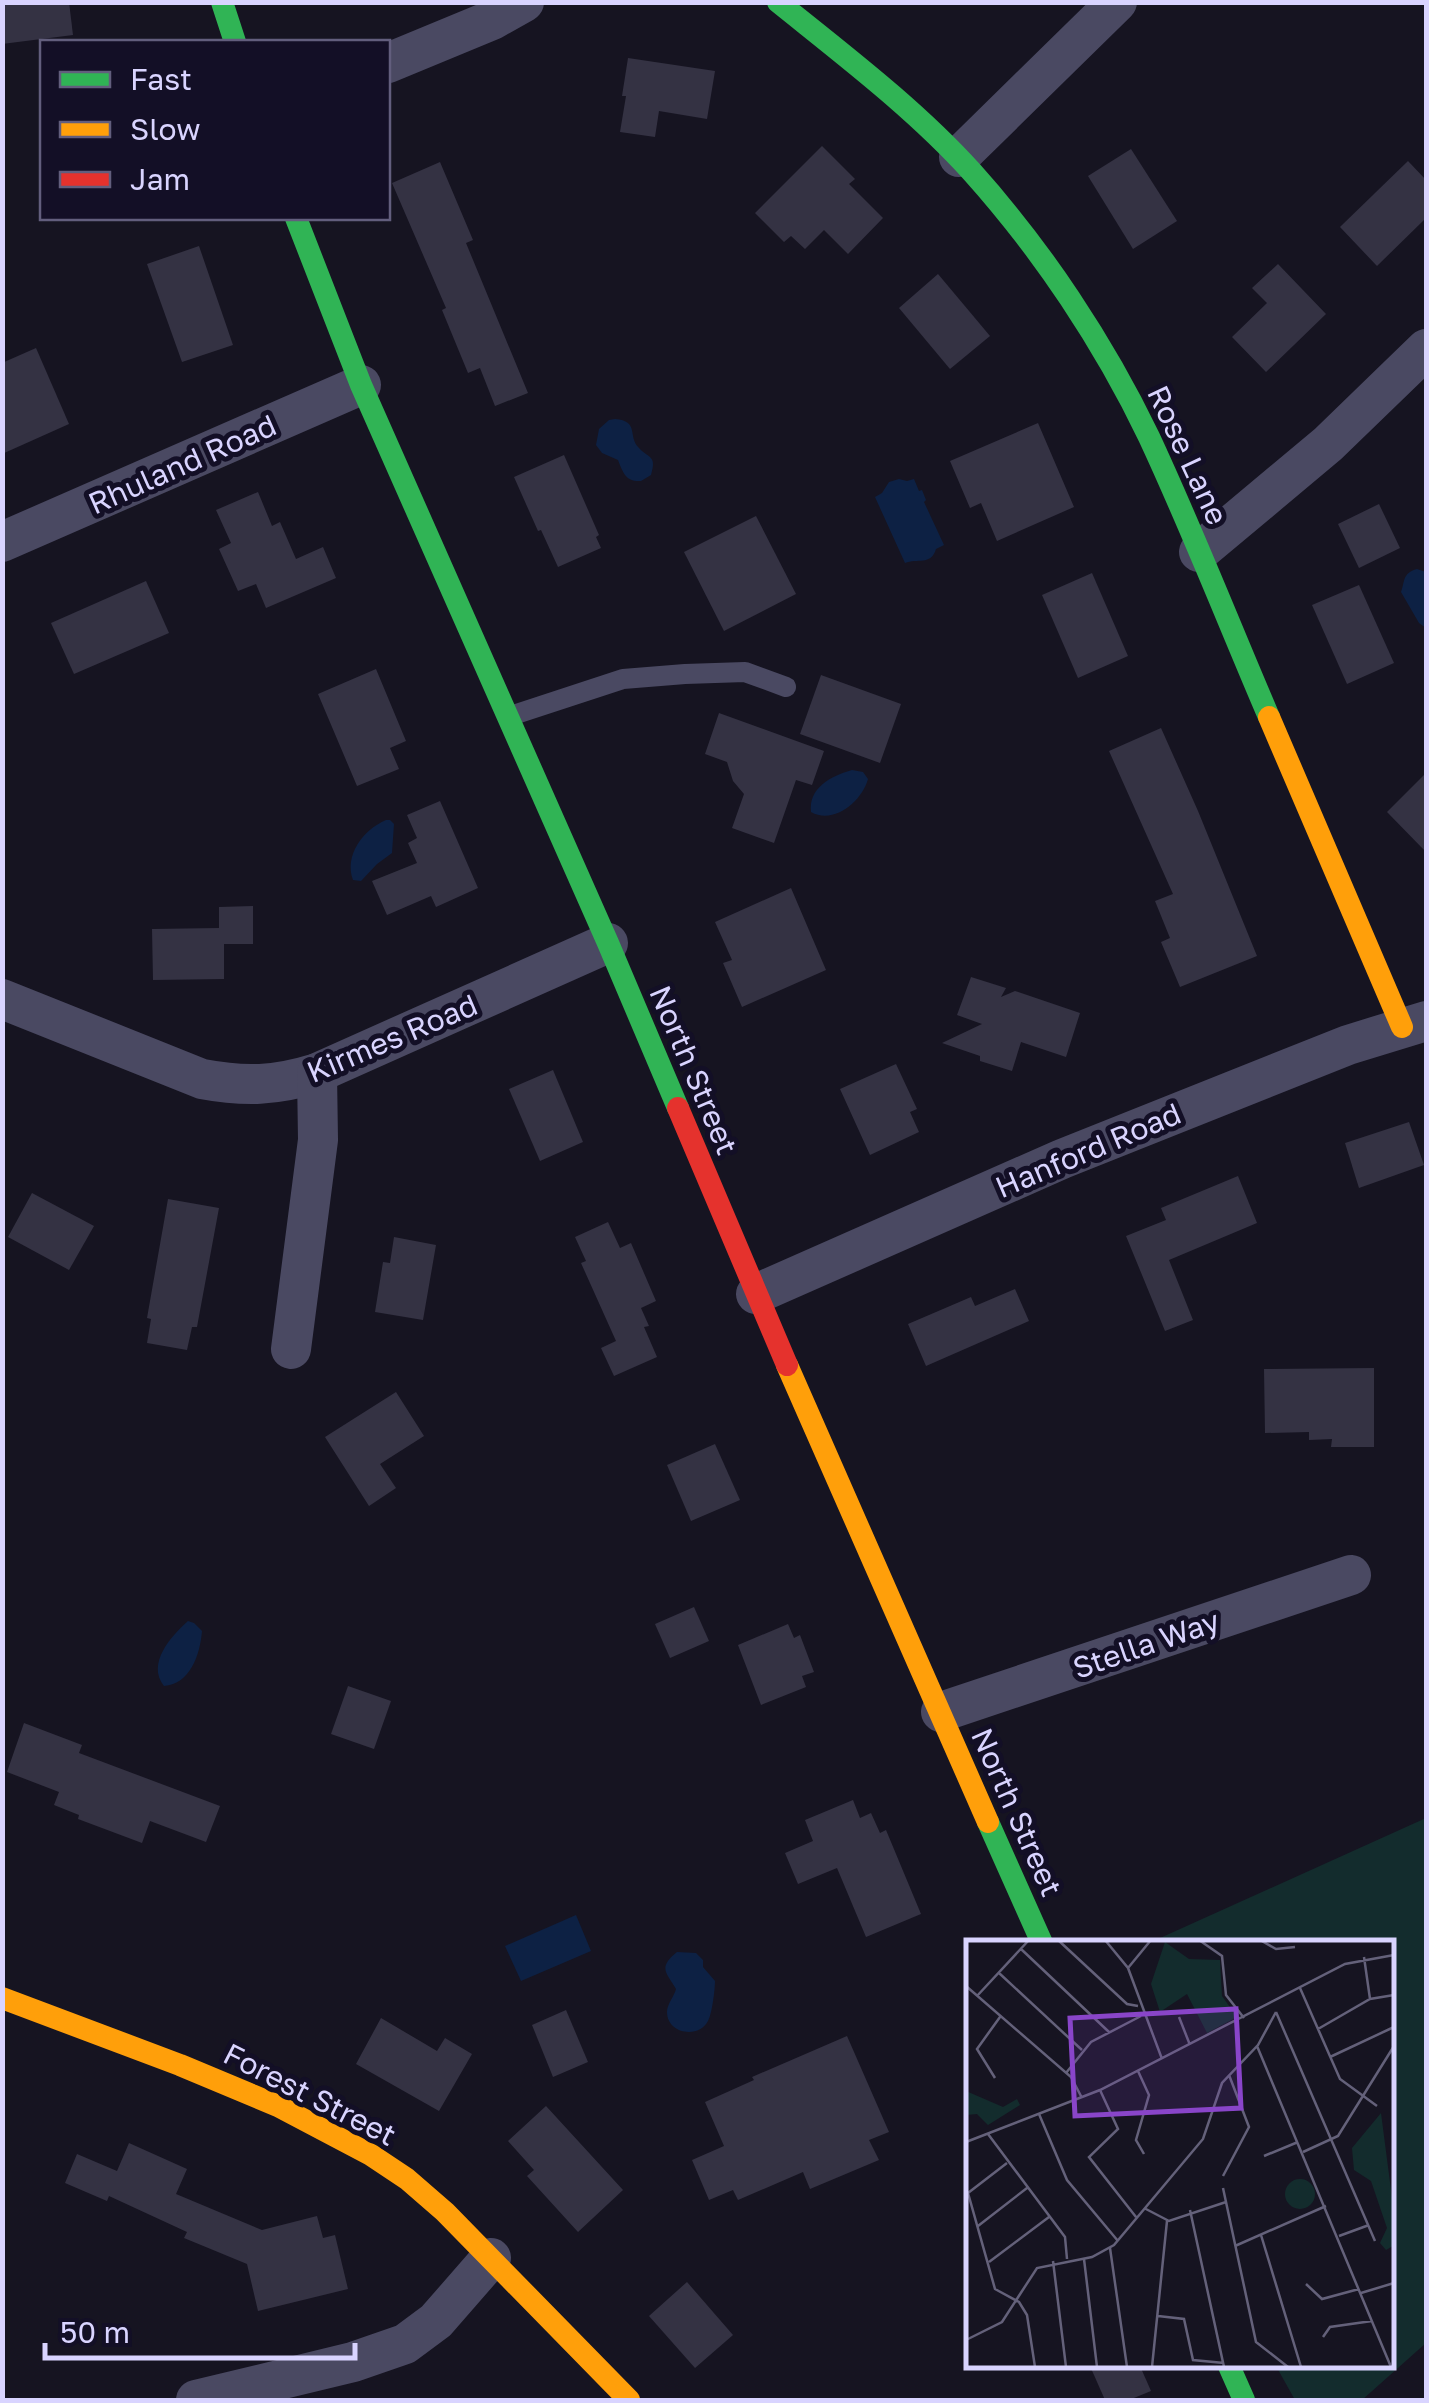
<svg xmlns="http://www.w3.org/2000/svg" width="1429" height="2403" viewBox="0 0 1429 2403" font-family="'Golos Text',sans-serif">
  <rect width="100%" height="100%" fill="#161421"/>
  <path fill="#132c2d" d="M1426,1818V2343L1362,2400H1295L1276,2366H1392V1943H1149Z"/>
  <g fill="#0d2144">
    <path d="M615,419C640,421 627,436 639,448C649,459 657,455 651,475L641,481C626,482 623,473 618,460L602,453L596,445L599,429L609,420Z"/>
    <path d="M899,479L907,481L914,479L919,491L922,490L926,500L924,502L944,545L936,549C931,566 917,558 905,563L875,497L882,493L889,482Z"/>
    <path d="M1417,569L1426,572V628L1419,623L1401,592C1405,582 1402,573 1417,569Z"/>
    <path d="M852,770L863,772L868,779C862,801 834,825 811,812C808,788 831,776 852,770Z"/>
    <path d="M386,820H390L394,824L392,853L377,864L361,881L353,880C344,855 363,830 386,820Z"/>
    <path d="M188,1621L194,1623L202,1631C200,1655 190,1684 164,1686C146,1664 171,1636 188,1621Z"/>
    <path d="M576,1915L591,1951L521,1981L505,1946Z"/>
    <path d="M677,1952L696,1953L703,1960V1967L715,1981C715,1990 712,2014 708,2021C699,2039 667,2034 667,2012C667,2004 674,1997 676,1989C667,1973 657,1968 677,1952Z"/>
  </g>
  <g fill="#343243">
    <path d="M22,2H69L73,35L2,44V5Z"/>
    <path d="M628,58L715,71L707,119L659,111L655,137L620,132L626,96H622Z"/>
    <path d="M822,146L855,179L849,184L883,218L848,254L824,230L805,249L791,236L784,242L755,213Z"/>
    <path d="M1131,149L1177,221L1133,249L1088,176Z"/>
    <path d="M1408,161L1426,180V218L1377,266L1340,227Z"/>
    <path d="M440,162L473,240L466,243L528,393L495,406L480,368L468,373L442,310L446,308L392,183Z"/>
    <path d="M199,246L233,345L182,362L147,264Z"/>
    <path d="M1278,264L1326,314L1266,372L1232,337L1267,303L1252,288Z"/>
    <path d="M938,274L990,336L950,369L899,308Z"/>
    <path d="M36,348L69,424L2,454V363Z"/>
    <path d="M1038,423L1074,507L997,541L981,503L970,508L950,461Z"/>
    <path d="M564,455L599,535L596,537L601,548L558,567L541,530L538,531L514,477Z"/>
    <path d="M258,492L272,526L280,522L296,559L323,547L336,578L266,608L256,584L238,591L219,549L231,543L216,510Z"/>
    <path d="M1379,504L1400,548L1359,568L1338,524Z"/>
    <path d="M756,516L796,594L724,631L684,552Z"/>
    <path d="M1092,573L1128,656L1078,678L1042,595Z"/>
    <path d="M146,581L169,633L74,674L51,623Z"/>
    <path d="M1359,585L1394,663L1347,684L1312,605Z"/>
    <path d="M376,669L406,741L390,748L399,769L357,786L318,694Z"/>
    <path d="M821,675L901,704L880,763L800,734Z"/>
    <path d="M719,713L824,751L812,785L796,780L774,843L732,828L744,794L733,781L727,762L705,754Z"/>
    <path d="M1161,728L1198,811L1257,956L1180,987L1161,942L1170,938L1155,901L1173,894L1109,751Z"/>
    <path d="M1426,773V852L1387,812Z"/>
    <path d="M440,801L478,888L436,907L431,896L387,915L372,881L417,863L408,843L417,838L407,815Z"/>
    <path d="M791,888L826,970L742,1007L723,963L732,960L715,922Z"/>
    <path d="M253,906V944H224V979L153,980L152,929L219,928V907Z"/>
    <path d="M971,977L1006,988L1001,997L1015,991L1080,1013L1066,1057L1021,1042L1012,1071L980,1061V1056L942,1043L982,1024L957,1015Z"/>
    <path d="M896,1064L917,1109L910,1112L919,1132L870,1155L840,1089Z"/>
    <path d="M553,1070L583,1142L540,1161L509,1089Z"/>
    <path d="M1409,1122L1424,1165L1359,1188L1345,1143Z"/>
    <path d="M1238,1176L1257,1223L1169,1260L1193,1320L1165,1331L1126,1236L1166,1220L1161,1208Z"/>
    <path d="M32,1193L94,1226L69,1270L8,1237Z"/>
    <path d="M168,1199L219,1208L197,1327H192L187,1350L147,1343L151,1319L147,1318Z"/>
    <path d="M608,1222L620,1248L631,1243L656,1301L641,1308L649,1326L644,1327L657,1357L614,1376L601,1348L616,1341L581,1263L586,1261L575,1237Z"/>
    <path d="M394,1237L436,1245L423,1320L375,1312L383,1262L390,1263Z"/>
    <path d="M1015,1289L1029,1321L926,1366L908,1324L971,1297L975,1306Z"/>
    <path d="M1374,1368V1447H1331L1332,1439L1309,1440V1432L1265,1433L1264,1369Z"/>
    <path d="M396,1392L424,1436L380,1464L396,1488L369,1506L325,1437Z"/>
    <path d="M715,1444L740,1500L691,1521L667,1465Z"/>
    <path d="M694,1607L709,1641L670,1658L655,1624Z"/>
    <path d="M788,1624L794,1638L800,1635L814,1672L802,1676L806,1687L761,1705L738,1645Z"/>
    <path d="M348,1686L391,1701L374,1749L331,1734Z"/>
    <path d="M24,1723L82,1745L79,1753L220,1806L206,1842L150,1821L142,1843L78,1819L79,1815L54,1805L59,1792L7,1772Z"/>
    <path d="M853,1800L860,1818L871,1813L880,1833L886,1830L921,1914L866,1937L837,1868L798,1884L785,1853L813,1841L805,1820Z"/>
    <path d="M566,2010L588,2062L553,2077L532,2025Z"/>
    <path d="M381,2018L437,2051L445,2038L472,2054L439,2111L356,2064Z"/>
    <path d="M847,2036L889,2132L869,2140L879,2160L810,2189L803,2172L738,2200L733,2190L709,2200L692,2160L724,2146L705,2102L754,2080L752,2077Z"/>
    <path d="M546,2106L623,2190L578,2232L527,2176L534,2170L508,2141Z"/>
    <path d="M129,2143L187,2169L176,2194L262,2230L317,2216L323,2238L335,2235L348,2289L258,2311L247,2264L184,2238L187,2232L109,2196L107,2201L65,2183L77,2154L117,2171Z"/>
    <path d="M687,2282L733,2335L695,2368L649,2316Z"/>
    <path d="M1090,2366H1140L1151,2391L1129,2400H1105Z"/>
  </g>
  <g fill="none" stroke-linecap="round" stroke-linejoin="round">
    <path stroke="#4a4962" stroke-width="20" d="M510,716L623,679L685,674L745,672L786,687"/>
    <g stroke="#4a4962" stroke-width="40">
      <path d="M388,63L492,20L524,2"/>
      <path d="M959,157L1117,2"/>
      <path d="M2,542L361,385"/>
      <path d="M1199,552L1328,444L1426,349"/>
      <path d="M2,999L202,1079C245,1087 275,1086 317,1073L608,943"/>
      <path d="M756,1294L1062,1159L1348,1045L1426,1021"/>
      <path d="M291,1349L318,1140L317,1073"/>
      <path d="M941,1712L1351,1575"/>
      <path d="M196,2400L353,2362L405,2344L436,2321L491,2258"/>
    </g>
    <g stroke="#30b455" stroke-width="22">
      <path d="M222,2L235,42"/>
      <path d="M778,2C845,56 915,109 972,172C1042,250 1104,343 1149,437C1192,529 1229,624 1269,717"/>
      <path d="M296,218L361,385L608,943L678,1108"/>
      <path d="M988,1822L1042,1943"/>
      <path d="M1229,2366L1244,2400"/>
    </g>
    <g stroke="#ff9f0a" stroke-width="22">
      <path d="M1269,717L1402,1027"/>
      <path d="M787,1365L988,1822"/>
      <path d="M2,1998L180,2065L278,2106L371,2155L407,2179L445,2212L629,2400"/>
    </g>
    <path stroke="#e5322d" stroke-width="22" d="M678,1108L787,1365"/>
  </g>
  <g text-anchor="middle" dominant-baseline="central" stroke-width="10" stroke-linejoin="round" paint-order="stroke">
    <g font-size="30" fill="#d9d4ff" stroke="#130f26">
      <text transform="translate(1188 455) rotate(65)">Rose Lane</text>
      <text transform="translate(182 464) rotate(-24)">Rhuland Road</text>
      <text transform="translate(392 1038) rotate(-23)">Kirmes Road</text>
      <text transform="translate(694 1070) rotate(67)">North Street</text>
      <text transform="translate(1088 1150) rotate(-23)">Hanford Road</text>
      <text transform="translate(1146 1644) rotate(-19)">Stella Way</text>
      <text transform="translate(1017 1812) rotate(66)">North Street</text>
      <text transform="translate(310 2094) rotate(27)">Forest Street</text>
    </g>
  </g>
  <g transform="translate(966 1940)">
    <rect width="428" height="428" fill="#161421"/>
    <path d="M199,2L223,19L254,20L256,56L271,77L241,93L221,54L194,72L185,44ZM0,151L37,167L51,159L54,165L22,185L11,174L0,175ZM415,173L428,273L427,306L420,310L414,303L421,288L405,241L388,230L386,208ZM319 254a15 15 0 1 1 30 0a15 15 0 1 1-30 0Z" fill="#132c2d"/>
    <path fill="none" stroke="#64617a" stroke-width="2.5" d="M92,0L161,64L172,66M139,0L162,28L196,119M233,0L256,16L260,55L278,78M294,0L310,9L329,7M55,9L143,92M398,17L404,59M162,28L185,0M33,33L116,110M0,46L105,137L116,158M334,48L374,139L411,166M11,56L63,0M310,72L409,301M213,77L224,105M352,89L404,59L428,55M291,106L425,427M364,117L428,87M172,131L183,155L170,200L178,214M100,133L125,102L175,76M29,138L11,109L34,77M134,150L152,189L123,217L170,277M73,174L101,240L152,301M22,194L99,297L101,319M0,202L134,150L379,24L428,15M337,212L372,196L428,106M298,216L332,202M41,223L2,253L29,349L53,362L61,375L69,427M257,236L283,187L263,135M257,248L290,402L322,427M178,268L203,281L260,262M224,270L258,427M12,286L61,248M295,295L335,427M373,296L403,285M269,306L360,266M144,308L161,427M118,319L131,427M87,321L100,427M23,322L83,277M340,344L356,359L393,349M395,353L428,343M192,376L218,379L227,420L258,423M357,397L364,387L406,381M0,400L36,382L71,328L126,317L148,305L237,199L256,143L292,105L310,72M186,427L201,281"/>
    <path fill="#8945c9" fill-opacity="0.15" stroke="#8945c9" stroke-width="5" d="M270,69L275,168L109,176L104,78Z"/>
    <rect width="428" height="428" fill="none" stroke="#d9d4ff" stroke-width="5"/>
  </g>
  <rect width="1429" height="2403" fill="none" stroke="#d9d4ff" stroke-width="10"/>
  <rect x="40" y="40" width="350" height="180" fill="#130f26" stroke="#625e7d" stroke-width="2.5"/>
  <rect x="60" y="72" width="50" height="15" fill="#30b455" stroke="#625e7d" stroke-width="2.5"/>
  <text x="130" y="90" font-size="30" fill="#d9d4ff">Fast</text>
  <rect x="60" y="122" width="50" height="15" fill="#ff9f0a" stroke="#625e7d" stroke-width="2.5"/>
  <text x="130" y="140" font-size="30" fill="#d9d4ff">Slow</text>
  <rect x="60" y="172" width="50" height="15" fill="#e5322d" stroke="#625e7d" stroke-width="2.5"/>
  <text x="130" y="190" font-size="30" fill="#d9d4ff">Jam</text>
  <path d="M45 2343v15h310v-15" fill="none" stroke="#d9d4ff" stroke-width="5"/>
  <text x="60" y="2343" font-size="30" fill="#d9d4ff" stroke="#130f26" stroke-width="8" paint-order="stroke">50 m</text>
</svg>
